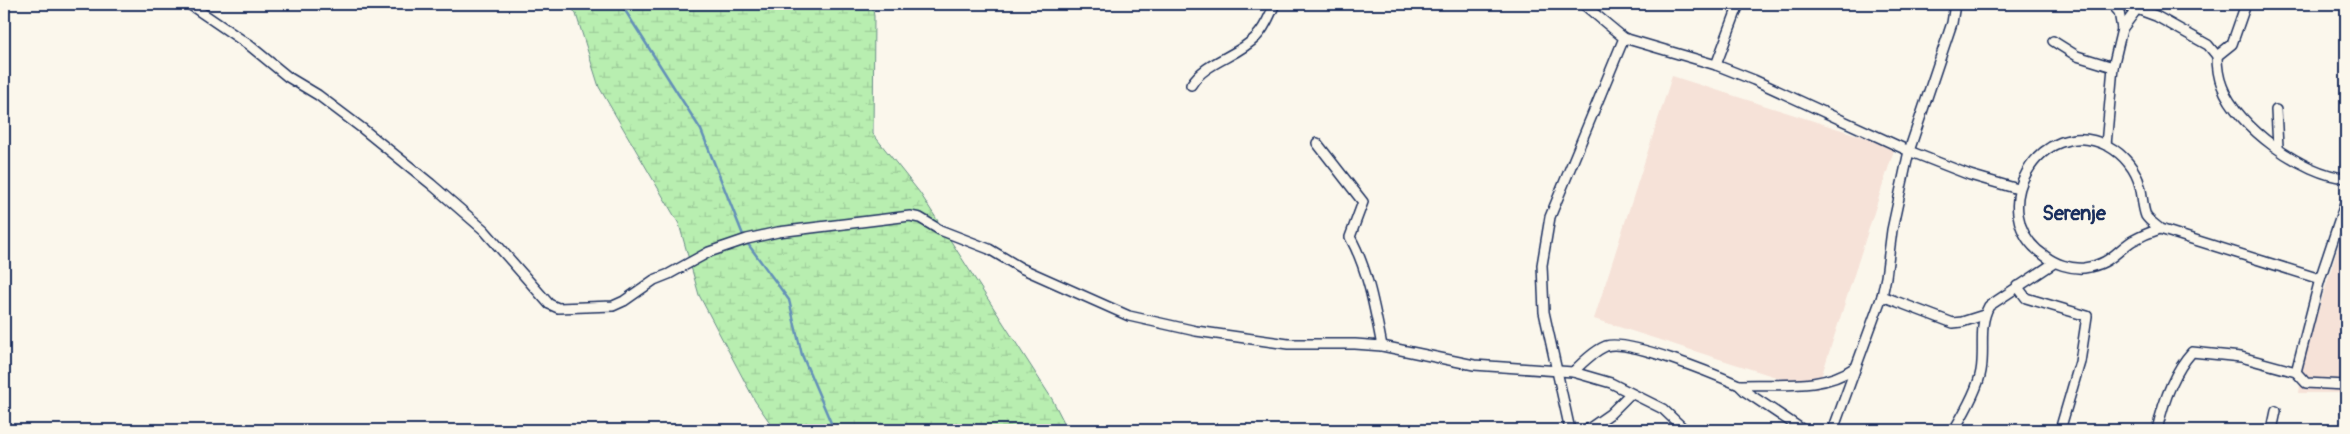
<svg xmlns="http://www.w3.org/2000/svg" width="2350" height="434" viewBox="0 0 2350 434" font-family="Pangolin,sans-serif">
  <defs>
    <pattern id="wetland-marsh" width="20" height="14" patternUnits="userSpaceOnUse" patternTransform="scale(1.25)"><rect width="20" height="14" fill="#b8eeb0"/><path d="M1 5h8M5 5V1M11 12h8M15 12V8" fill="none" stroke="#9ecc9a"/></pattern>
  </defs>
  <rect width="100%" height="100%" fill="#fbf7ec"/>
  <filter id="ink" filterUnits="userSpaceOnUse"><feTurbulence type="fractalNoise" baseFrequency=".02" numOctaves="2"/><feDisplacementMap in="SourceGraphic" scale="10" xChannelSelector="R" yChannelSelector="G"/><feConvolveMatrix kernelMatrix="1 2 1 2 8 2 1 2 1" color-interpolation-filters="sRGB"/></filter>
  <g filter="url(#ink)">
    <g fill="#f6e2d8">
      <path d="M1672,76L1895,147L1817,390L1594,319Z"/>
      <path d="M2346,221V393H2299L2303,360Z"/>
    </g>
    <path fill="url(#wetland-marsh)" stroke="#6a8e87" d="M569,4H872L874,16L873,134L920,193L1052,399L1068,430H775L755,401L699,295L679,224L599,87L576,14Z"/>
    <g fill="none" stroke-linecap="round" stroke-linejoin="round">
      <path stroke="#6390b8" stroke-width="2.5" d="M621,4L701,130L745,240L789,300L802,355L834,430"/>
      <g stroke="#1b2f5e" stroke-width="12">
        <g id="street">
          <path d="M189,4L249,45L288,77L318,95L363,129L431,184L484,230L549,304L558,308L613,306L624,301L654,280L669,274L709,252L747,239L778,232L910,216L920,218L940,230L989,249L1021,268L1129,316L1196,331L1288,344H1355L1382,346L1474,365L1573,372C1582,363 1594,351 1606,346C1629,339 1714,374 1739,385L1746,392L1803,430"/>
          <path d="M1583,4L1624,38L1716,65L1754,80L1909,151L1952,23L1955,4"/>
          <path d="M2112,4L2119,12L2122,29"/>
          <path d="M2137,9L2156,16L2208,45L2217,56C2217,66 2218,76 2222,86C2237,127 2304,175 2346,178"/>
          <path d="M2053,41L2077,56L2113,67L2122,29L2137,9L2121,4"/>
          <path d="M2217,56L2232,44L2246,4"/>
          <path d="M1716,65L1739,4"/>
          <path d="M1191,85C1206,61 1237,57 1256,37C1266,27 1269,16 1275,4"/>
          <path d="M2276,110L2278,147"/>
          <path d="M1317,143L1363,202L1350,237C1368,269 1375,310 1382,346"/>
          <path d="M2106,145L2113,67"/>
          <path d="M2346,201L2320,279L2296,372L2306,383L2346,385"/>
          <path d="M2160,229C2150,232 2141,236 2132,241C2113,254 2110,264 2084,268C2070,269 2055,264 2045,256C1981,213 2040,111 2108,146C2123,154 2136,169 2140,186C2143,196 2142,206 2146,216C2149,221 2156,225 2160,229L2320,279"/>
          <path d="M2017,286L2026,298L2087,316L2080,362L2060,430"/>
          <path d="M1882,296L1953,323L1962,322L1984,315"/>
          <path d="M1573,372L1611,383L1663,409L1685,430"/>
          <path d="M1739,385C1777,383 1821,391 1854,368"/>
          <path d="M1570,430L1544,312L1542,265L1550,217L1624,38"/>
          <path d="M1587,430L1610,414L1630,394"/>
          <path d="M1833,430L1882,296L1886,277L1892,230L1909,151L1970,175L2018,189"/>
          <path d="M1954,430C1963,415 1978,389 1981,371C1985,349 1978,326 1989,306L2054,263"/>
          <path d="M2157,430C2163,403 2173,373 2192,352L2241,357L2296,372"/>
          <path d="M2272,430L2276,411"/>
        </g>
      </g>
      <use href="#street" stroke="#fbf7ec" stroke-width="9"/>
    </g>
  </g>
  <g text-anchor="middle" dominant-baseline="central" stroke-width="4" stroke-linejoin="round" paint-order="stroke">
    <g font-size="20" font-weight="bold" fill="#1b2f5e" stroke="#fbf7ec">
      <text x="2074" y="213">Serenje</text>
    </g>
  </g>
  <rect width="2350" height="434" fill="none" stroke="#fbf7ec" stroke-width="20"/>
  <rect x="10" y="10" width="2330" height="414" fill="none" stroke="#1b2f5e" stroke-width="2" filter="url(#ink)"/>
</svg>
